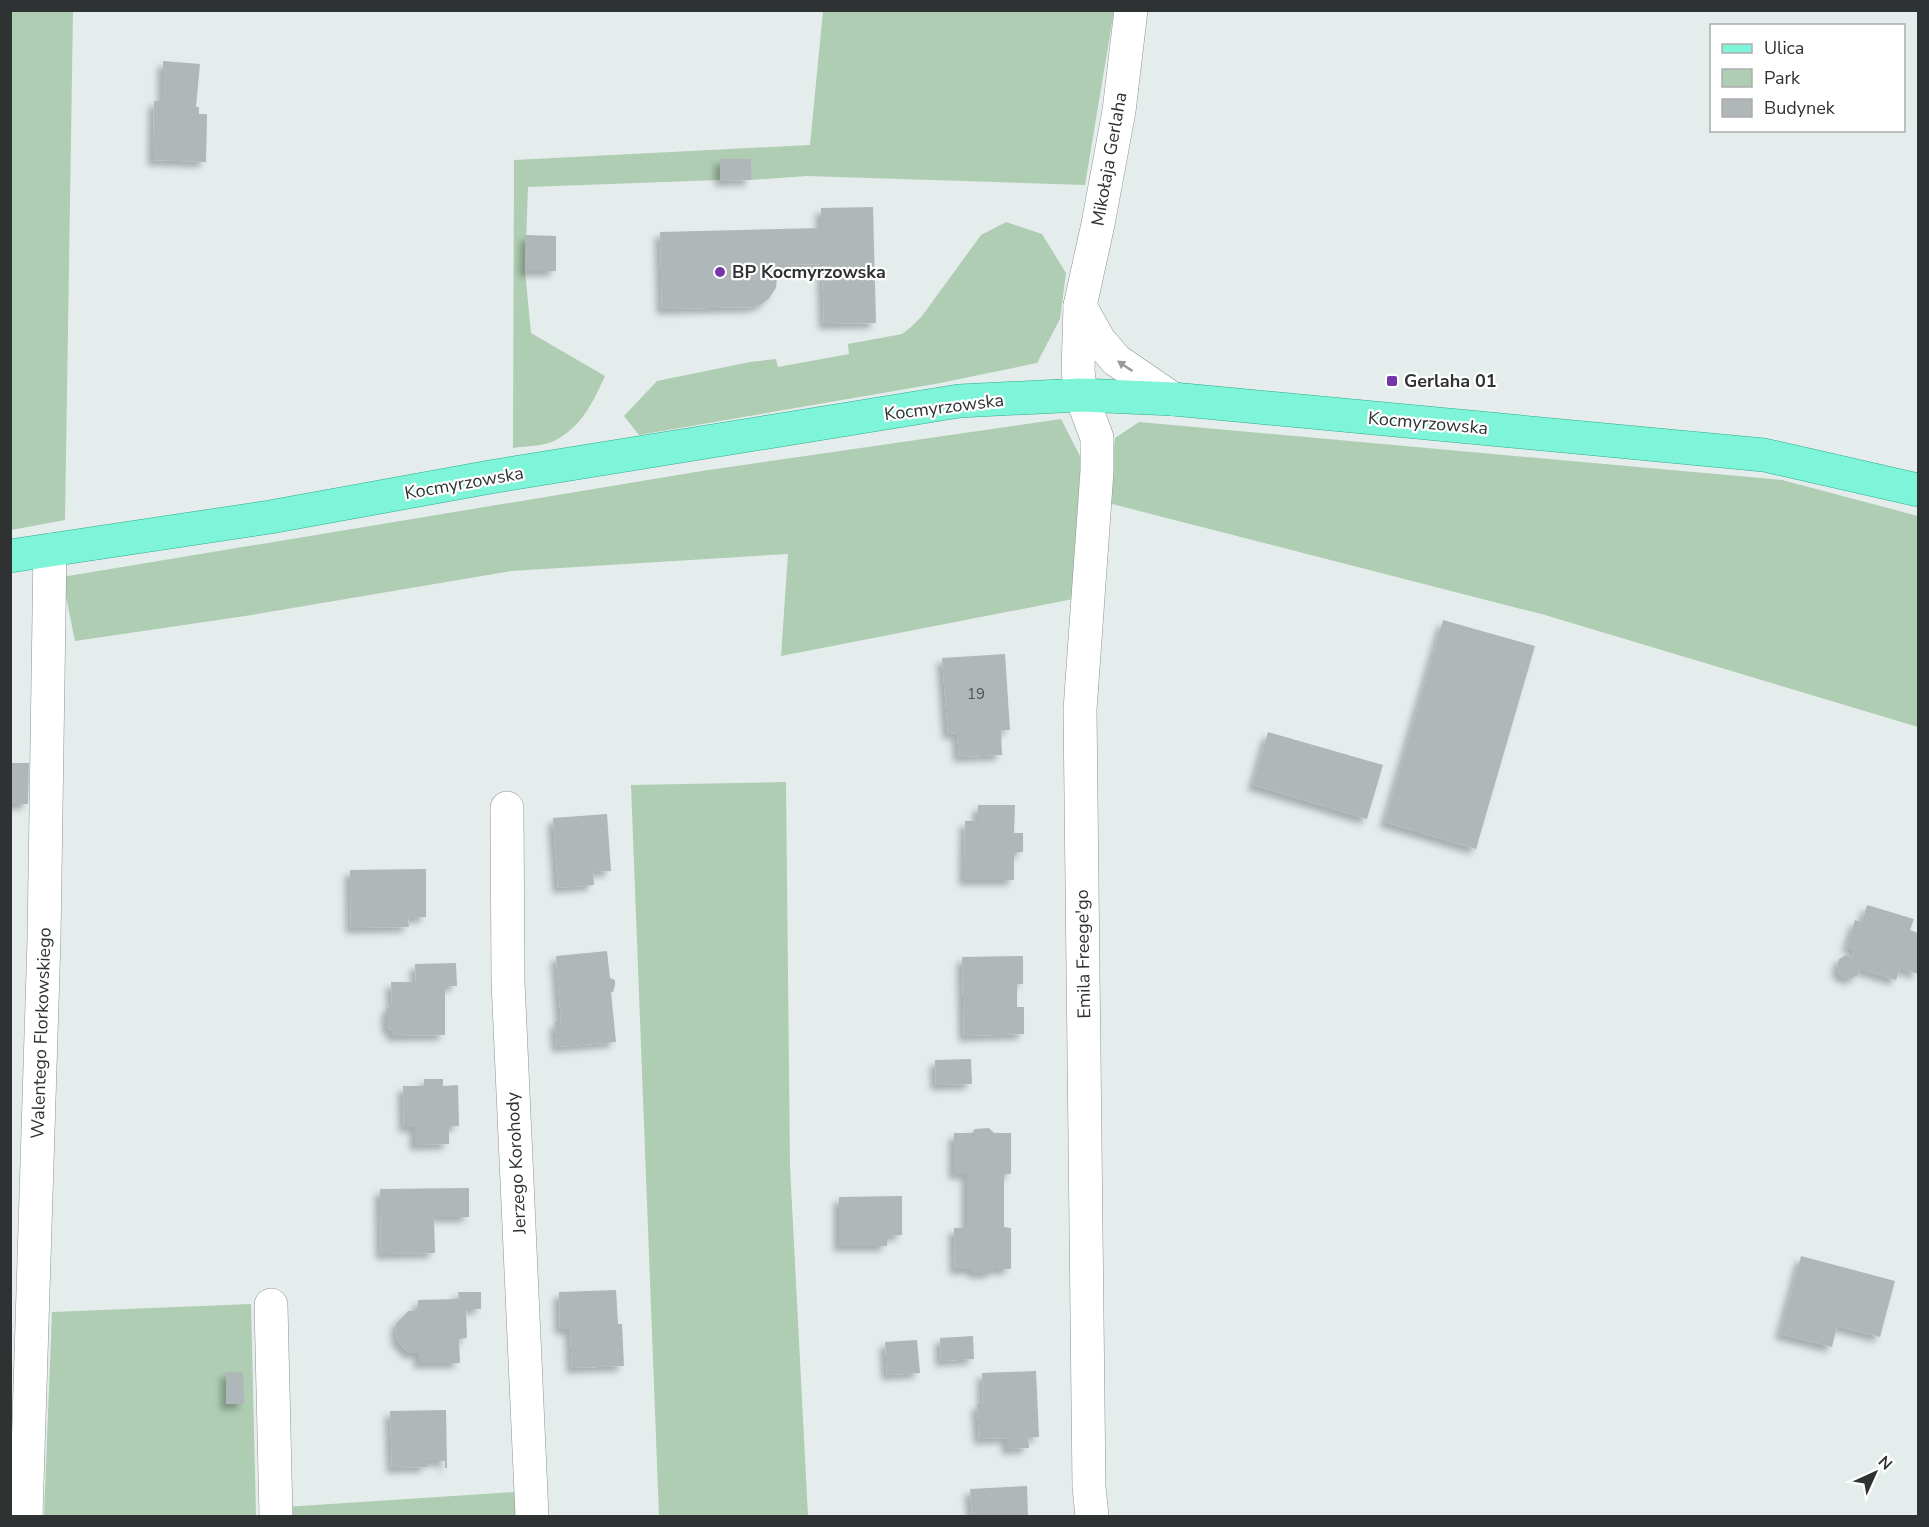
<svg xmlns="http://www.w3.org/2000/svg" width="1929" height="1527" viewBox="0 0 1929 1527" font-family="'Nunito Sans',sans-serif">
  <defs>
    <filter id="shadow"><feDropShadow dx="-5.5" dy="5.5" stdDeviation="3" flood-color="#0004"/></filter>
  </defs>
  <rect width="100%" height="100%" fill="#e5edec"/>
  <g fill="#aecdb2">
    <path d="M11,10L73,11L65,520L11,530Z"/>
    <path d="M823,11H1114L1085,185L807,176L751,180V159H720V180L528,187L525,271L531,333L605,376C593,402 582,427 554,441C543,446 526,446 513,448L514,160L810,145Z"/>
    <path d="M1006,222L1042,234L1066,273L1060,319L1037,363L935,384L639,435L624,416L657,381L750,362L776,359L778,367L849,354L848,344L902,334L911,327L922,316L981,235Z"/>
    <path d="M1061,419L1081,458L1073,599L781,656L788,554L511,571L245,616L75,641L62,577L702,471Z"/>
    <path d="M1139,422L1782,480L1918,516V727L1545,615L1108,503L1115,438Z"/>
    <path d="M786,782L790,1166L808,1516H659L631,785Z"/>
    <path d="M251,1304L256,1516H44L52,1312Z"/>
    <path d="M515,1492L516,1516H286L285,1507Z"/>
  </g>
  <g fill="#b0b7b9" filter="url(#shadow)">
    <path d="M163,61L200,64L196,107H199V114H207L206,162L153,160L154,101L163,100Z"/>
    <path d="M720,159H751V180L720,181Z"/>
    <path d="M873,207L876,323L824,324L822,264L778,265L776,288L769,298L762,304L753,307L662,309L660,232L821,228V208Z"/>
    <path d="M526,235L556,236V271H525Z"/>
    <path d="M1443,620L1535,646L1476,849L1385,822Z"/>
    <path d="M1005,654L1010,730H1001L1002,755L959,757L957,733L948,734L942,658Z"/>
    <path d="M1268,732L1383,765L1367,819L1253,785Z"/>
    <path d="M10,763H29L28,804H10Z"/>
    <path d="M978,805H1015L1014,833H1023V852L1014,853V880H964L965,821H978Z"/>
    <path d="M607,814L611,871L593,872L594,885L558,888L553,818Z"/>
    <path d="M426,869V917L408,918L409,927L351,928L350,870Z"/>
    <path d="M1867,905L1914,919L1910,930L1918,933V974L1900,968L1896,980L1860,969L1858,975L1850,979L1841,976L1837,969L1839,959L1846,955L1852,957L1854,949L1847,947L1855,920L1862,922Z"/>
    <path d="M607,951L610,978L615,980V985L613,992H611L616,1042L557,1047L555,1022H561L556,956Z"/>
    <path d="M1023,956V984H1017V1007H1024V1034L964,1036L962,957Z"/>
    <path d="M456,963L457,986H445V1035L392,1036V1031L387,1027V1009L392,1004L391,982H416L415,964Z"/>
    <path d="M971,1059L972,1084L936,1085L935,1060Z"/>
    <path d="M424,1079H443V1086L458,1085L459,1126H449V1144L415,1145V1127H404L403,1086H424Z"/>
    <path d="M989,1128L994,1133H1011V1174H1004V1227L1011,1228V1269H994L990,1273H976L971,1269H955L954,1228H967V1174H954V1133H972L975,1129Z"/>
    <path d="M469,1188V1217H434L435,1253L381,1254L380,1189Z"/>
    <path d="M902,1196V1235L888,1236L887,1246H839V1197Z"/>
    <path d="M1801,1256L1895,1281L1880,1337L1837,1326L1832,1347L1780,1334Z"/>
    <path d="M616,1290L618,1324H622L624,1366L572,1368L570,1329H560L559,1292Z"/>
    <path d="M458,1292H481V1309H466L467,1338L459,1339L460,1363H419V1353H409L397,1340L396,1324L408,1311L418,1310V1300L459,1299Z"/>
    <path d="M973,1336L974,1359L941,1361L940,1338Z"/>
    <path d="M917,1340L920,1373L887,1375L885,1342Z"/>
    <path d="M1036,1371L1039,1437H1028L1029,1448L1007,1449V1438L979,1439L977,1404H983L982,1373Z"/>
    <path d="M226,1372H243L244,1404H226Z"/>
    <path d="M446,1410L447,1468H445V1461H427V1467L392,1468L390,1411Z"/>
    <path d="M1027,1486L1028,1516H972L970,1489Z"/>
  </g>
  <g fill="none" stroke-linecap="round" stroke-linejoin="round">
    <g stroke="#8c9493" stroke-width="34">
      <g id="minor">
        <path d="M1080,306L1099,340L1116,360L1173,399"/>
        <path d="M507,808L508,981L532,1516"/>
        <path d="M271,1305L276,1516"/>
        <path d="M26,1516L44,939L50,550"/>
        <path d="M1092,1516L1089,1487L1080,710L1097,471V438L1081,395L1078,371L1080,306L1098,224L1119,111L1131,10"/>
      </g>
    </g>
    <g stroke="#2aac8d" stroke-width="34">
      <path id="major" d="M10,556L270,517L490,477L959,401L1081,395L1173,399L1764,455L1918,490"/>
    </g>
    <use href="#minor" stroke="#fff" stroke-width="33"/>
    <use href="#major" stroke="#7ef5d8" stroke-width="33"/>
  </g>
  <defs><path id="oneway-solid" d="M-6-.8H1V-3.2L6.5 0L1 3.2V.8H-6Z" transform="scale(1.5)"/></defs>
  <use fill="#979898" href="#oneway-solid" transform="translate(1125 366) rotate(-146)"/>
  <g fill="#7235aa" stroke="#fff" stroke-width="2">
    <circle cx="720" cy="272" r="6"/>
    <rect x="1386" y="375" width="12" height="12" rx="3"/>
  </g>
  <g text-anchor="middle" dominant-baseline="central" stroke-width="4.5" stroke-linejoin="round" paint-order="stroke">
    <g font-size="15" fill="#4f5354">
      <text x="976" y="694">19</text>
    </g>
    <g font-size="18" fill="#2f3232" stroke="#fff">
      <text transform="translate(1109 159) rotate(-80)">Mikołaja Gerlaha</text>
      <text transform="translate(944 407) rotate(-7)">Kocmyrzowska</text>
      <text transform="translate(1428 423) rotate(5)">Kocmyrzowska</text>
      <text transform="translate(464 483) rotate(-10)">Kocmyrzowska</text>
      <text transform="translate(1083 954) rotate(-91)">Emila Freege'go</text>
      <text transform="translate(41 1033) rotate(-88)">Walentego Florkowskiego</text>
      <text transform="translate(516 1163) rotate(-93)">Jerzego Korohody</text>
    </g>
    <g font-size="18" font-weight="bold" fill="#2f3232" stroke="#fff" text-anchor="start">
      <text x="732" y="272">BP Kocmyrzowska</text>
      <text x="1404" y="381">Gerlaha 01</text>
    </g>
  </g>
  <rect width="1929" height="1527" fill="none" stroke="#2f3232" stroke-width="24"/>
  <rect x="1710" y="24" width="195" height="108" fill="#ffffff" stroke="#acadad" stroke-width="1.5"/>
  <rect x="1722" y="44" width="30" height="9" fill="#7ef5d8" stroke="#acadad" stroke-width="1.5"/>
  <text x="1764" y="54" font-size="18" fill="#2f3232">Ulica</text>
  <rect x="1722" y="69" width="30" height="18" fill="#aecdb2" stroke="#acadad" stroke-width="1.5"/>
  <text x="1764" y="84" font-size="18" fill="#2f3232">Park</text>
  <rect x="1722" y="99" width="30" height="18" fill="#b0b7b9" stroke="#acadad" stroke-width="1.5"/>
  <text x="1764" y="114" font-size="18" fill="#2f3232">Budynek</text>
  <g transform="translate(1875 1473) rotate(45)" stroke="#ffffff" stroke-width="4.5" paint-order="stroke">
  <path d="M0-4.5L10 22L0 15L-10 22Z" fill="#2f3232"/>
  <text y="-9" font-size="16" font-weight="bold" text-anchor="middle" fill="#2f3232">N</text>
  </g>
</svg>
